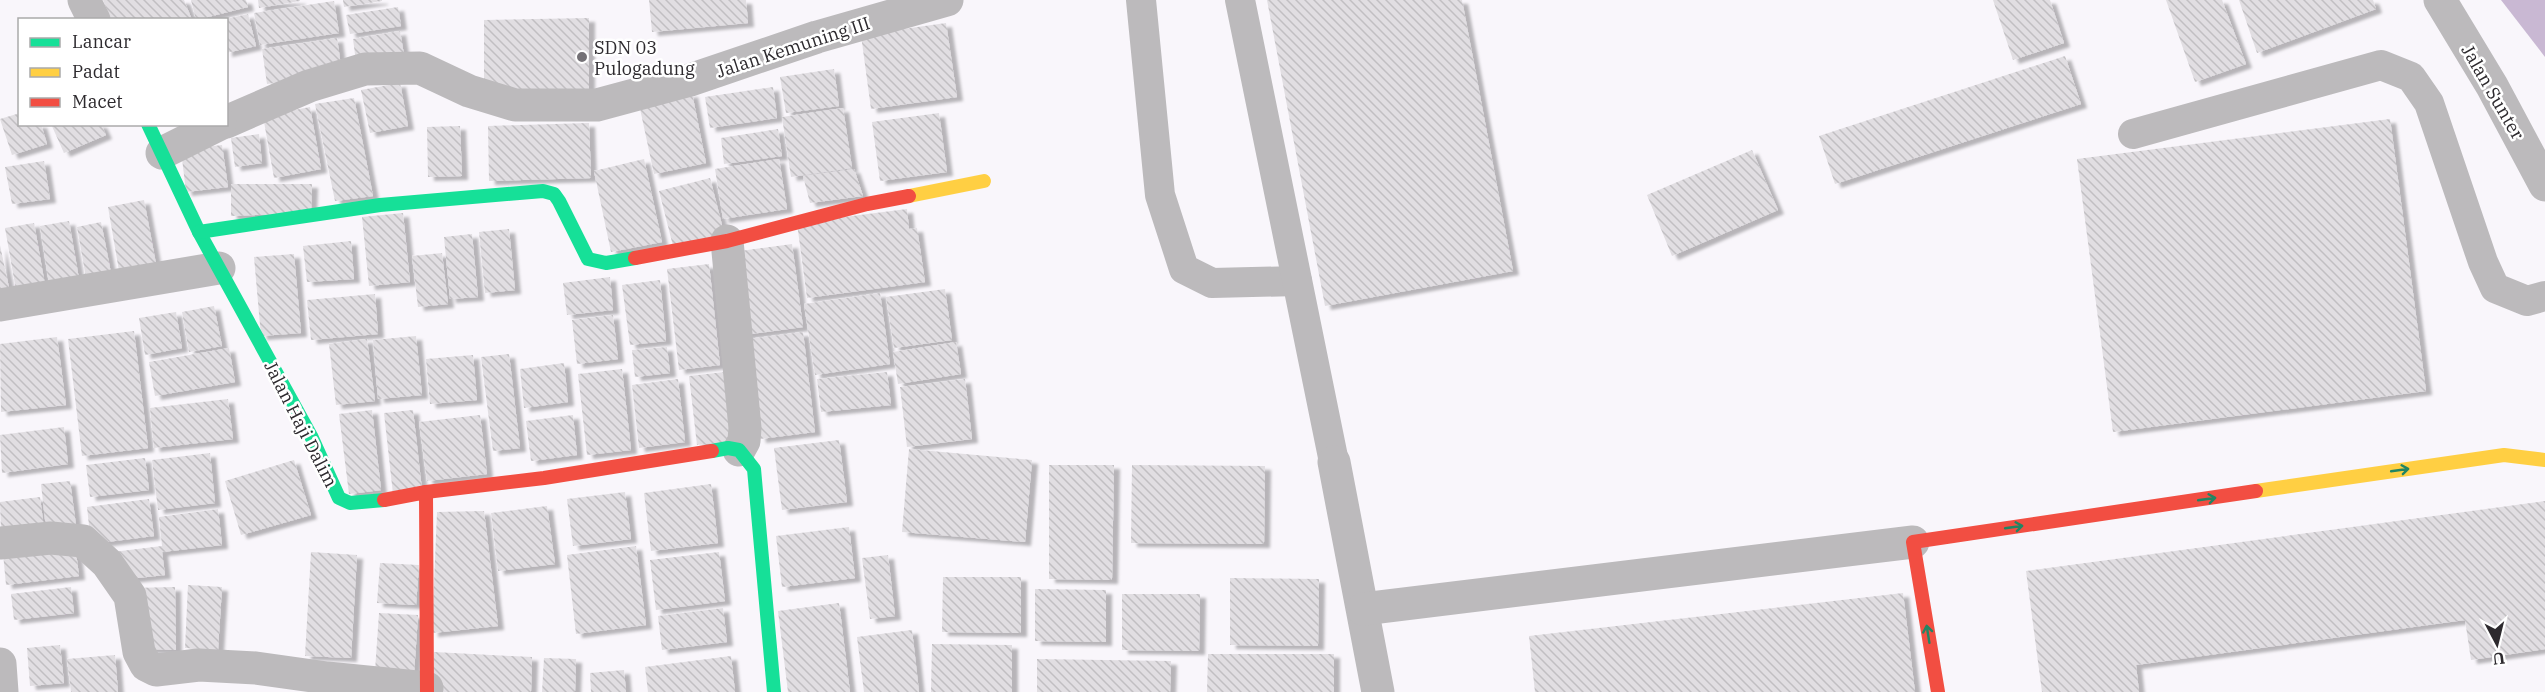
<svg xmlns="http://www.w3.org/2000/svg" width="2545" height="692" viewBox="0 0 2545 692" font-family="'IBM Plex Serif',serif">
  <defs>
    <pattern id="building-back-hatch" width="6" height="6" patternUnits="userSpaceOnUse" patternTransform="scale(1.5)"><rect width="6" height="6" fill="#e1dee2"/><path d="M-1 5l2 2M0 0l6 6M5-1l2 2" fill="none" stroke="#c1bfc2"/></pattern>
    <filter id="shadow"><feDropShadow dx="6" dy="4" stdDeviation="1.5" flood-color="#0004"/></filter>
  </defs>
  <rect width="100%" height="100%" fill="#f9f6fb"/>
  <path fill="#c9b8d3" d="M2501,0H2545V57Z"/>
  <g fill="url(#building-back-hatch)" filter="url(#shadow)">
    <path d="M103,0H184L192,20H111Z"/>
    <path d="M191,0H246L248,7L196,20Z"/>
    <path d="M258,0H300V1L259,8Z"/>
    <path d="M343,0H382V1L344,7Z"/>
    <path d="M649,0H746L748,23L652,32Z"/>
    <path d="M1267,0H1462L1513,271L1325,306Z"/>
    <path d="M1993,0H2050L2064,43L2013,60Z"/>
    <path d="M2166,0H2222L2246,64L2195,82Z"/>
    <path d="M2239,0H2373L2376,9L2257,53Z"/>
    <path d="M334,1L339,33L260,45L254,13Z"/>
    <path d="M398,7L401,26L350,34L346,15Z"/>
    <path d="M248,14L256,46L226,53V19Z"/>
    <path d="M589,18V90L484,91V20Z"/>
    <path d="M946,23L957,97L871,109L861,35Z"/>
    <path d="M400,31L404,55L356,62L353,39Z"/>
    <path d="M337,38L342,73L267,84L262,49Z"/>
    <path d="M2065,56L2081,104L1835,184L1819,136Z"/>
    <path d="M834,69L839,106L786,113L780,77Z"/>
    <path d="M400,83L408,126L370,133L361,90Z"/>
    <path d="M773,87L777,118L710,128L705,97Z"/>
    <path d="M692,93L706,163L654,174L639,104Z"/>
    <path d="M354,98L373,196L335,201L315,104Z"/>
    <path d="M310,107L321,169L274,178L263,116Z"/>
    <path d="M843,108L852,168L791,177L782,117Z"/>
    <path d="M20,113V124H41L47,144L12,155L0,119Z"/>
    <path d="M939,113L947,172L880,181L872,122Z"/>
    <path d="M2390,119L2426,391L2113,432L2077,159Z"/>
    <path d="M589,123L591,178L489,181L488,126Z"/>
    <path d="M51,124H101L106,135L64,153Z"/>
    <path d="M460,126L462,176L428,177L427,127Z"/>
    <path d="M778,129L782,156L724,164L721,138Z"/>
    <path d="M259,134L262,163L235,167L231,138Z"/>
    <path d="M222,145L228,187L186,192L181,150Z"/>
    <path d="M1752,150L1778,210L1672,256L1647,195Z"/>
    <path d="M644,159L662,242L611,252L594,171Z"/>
    <path d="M779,159L787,209L723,219L715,169Z"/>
    <path d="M44,161L50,199L12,204L5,167Z"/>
    <path d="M854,169L863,196L810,203L803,176Z"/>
    <path d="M710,178L724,233L673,246L659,191Z"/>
    <path d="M231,184H312L311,213L231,216Z"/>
    <path d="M144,200L156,264L119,271L108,207Z"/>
    <path d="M907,209L909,229L917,228L925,282L807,298L797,223Z"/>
    <path d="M403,213L410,282L369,286L362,217Z"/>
    <path d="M69,221L79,279L49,284L40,226Z"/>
    <path d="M101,222L111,273L86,278L77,227Z"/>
    <path d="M34,223L45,285L16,290L5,228Z"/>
    <path d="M509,229L515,290L485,293L479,232Z"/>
    <path d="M472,234L478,297L450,299L444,237Z"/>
    <path d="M351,241L354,279L307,282L303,246Z"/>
    <path d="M792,244L803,327L744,335L733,252Z"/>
    <path d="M0,245L9,288L0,289Z"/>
    <path d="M442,253L448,304L418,307L412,256Z"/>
    <path d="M294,254L301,333L261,336L254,257Z"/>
    <path d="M709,264L720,365L679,370L667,269Z"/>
    <path d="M610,277L613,310L567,315L563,283Z"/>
    <path d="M660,280L666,341L630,345L622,285Z"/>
    <path d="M945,289L952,340L894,348L886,297Z"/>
    <path d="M880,293L890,364L815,375L804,304Z"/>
    <path d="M375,294L378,334L311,340L307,300Z"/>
    <path d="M214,306L222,346L189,352L182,312Z"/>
    <path d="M176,312L182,348L145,355L139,318Z"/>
    <path d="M613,315L618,359L577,364L572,320Z"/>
    <path d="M134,331L148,448L82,456L68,339Z"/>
    <path d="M803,332L815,432L760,439L747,339Z"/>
    <path d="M416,336L422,395L378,399L373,340Z"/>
    <path d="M57,337L66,405L1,412L0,344Z"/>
    <path d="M367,339L375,401L336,405L329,344Z"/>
    <path d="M956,342L961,374L898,384L893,352Z"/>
    <path d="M667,347L670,373L635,377L632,350Z"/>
    <path d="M229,348L235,382L155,396L149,362Z"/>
    <path d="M509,354L520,448L493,451L481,357Z"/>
    <path d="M473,355L477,400L430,404L426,359Z"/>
    <path d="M564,363L568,402L524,408L520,369Z"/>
    <path d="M622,369L631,450L587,455L578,374Z"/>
    <path d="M733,371L740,440L697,445L689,376Z"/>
    <path d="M887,372L891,405L821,412L817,379Z"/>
    <path d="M678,379L685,442L639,448L632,385Z"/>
    <path d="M965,379L972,439L907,447L900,387Z"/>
    <path d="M228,399L233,439L154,448L150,408Z"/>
    <path d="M372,410L381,490L349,494L339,414Z"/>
    <path d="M413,410L422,490L393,494L384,413Z"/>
    <path d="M480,415L487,474L427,481L419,422Z"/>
    <path d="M573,415L577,455L531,461L526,421Z"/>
    <path d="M64,427L68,464L2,473L0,435Z"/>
    <path d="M839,440L847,502L782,510L774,448Z"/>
    <path d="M909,449L1032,460L1025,542L902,532Z"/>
    <path d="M210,453L215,503L158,510L152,460Z"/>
    <path d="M145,458L149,490L90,497L86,465Z"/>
    <path d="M294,460L311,515L241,535L225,481Z"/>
    <path d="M1049,465H1114L1112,580L1049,579Z"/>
    <path d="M1132,465L1265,466L1264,544L1131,543Z"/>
    <path d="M70,481L77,533L47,537L41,484Z"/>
    <path d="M711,484L718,543L651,551L644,493Z"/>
    <path d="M625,492L631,539L573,546L567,499Z"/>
    <path d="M40,497L44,529L1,534L0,502Z"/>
    <path d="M149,499L154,536L91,544L87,507Z"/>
    <path d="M2545,501V649L2471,660L2465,620L2136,665L2139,692H2042L2026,571Z"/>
    <path d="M547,506L555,564L498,571L491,513Z"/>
    <path d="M218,509L222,545L162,552L165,575L120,580L113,552L162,546L159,517Z"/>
    <path d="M484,511L498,626L432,633L437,512Z"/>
    <path d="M849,527L855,578L782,587L776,536Z"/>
    <path d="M75,544L79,576L6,585L3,553Z"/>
    <path d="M636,546L646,625L576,634L567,555Z"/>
    <path d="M311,552L357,555L351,658L305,656Z"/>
    <path d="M719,552L725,601L656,610L650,560Z"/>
    <path d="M888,555L895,616L870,619L862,558Z"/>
    <path d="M380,563L419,565L416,605L377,603Z"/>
    <path d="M943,577H1021V633L942,632Z"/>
    <path d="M1230,578L1319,579L1318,646L1230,645Z"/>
    <path d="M188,585L222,587L218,650L185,648Z"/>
    <path d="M71,587L74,613L14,620L11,594Z"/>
    <path d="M175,587L176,650L143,649L131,588Z"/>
    <path d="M1035,589L1106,590V642L1035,641Z"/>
    <path d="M1903,593L1915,692H1535L1529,636Z"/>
    <path d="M1122,594H1200L1199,651L1122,650Z"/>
    <path d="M839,603L850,692H788L778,611Z"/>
    <path d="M723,608L727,642L662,650L658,616Z"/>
    <path d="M379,613L418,615L414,674L375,671Z"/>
    <path d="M912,630L919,692H864L857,637Z"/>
    <path d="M932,644L1012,645V692H931Z"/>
    <path d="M60,645L64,683L30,686L27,648Z"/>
    <path d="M434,652L532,657L531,692H432Z"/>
    <path d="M1208,654H1334V692H1207Z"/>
    <path d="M115,655L118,692H71L67,659Z"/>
    <path d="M731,656L735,692H648L645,667Z"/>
    <path d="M544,658L576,659L575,692H542Z"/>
    <path d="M1037,659L1171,661L1170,692H1037Z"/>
    <path d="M624,670L626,692H591L590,673Z"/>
  </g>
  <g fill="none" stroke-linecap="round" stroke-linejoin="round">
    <g stroke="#bcbabc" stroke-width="30">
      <path d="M1141,0L1160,195L1184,269L1212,283L1297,281"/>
      <path d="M1240,0L1334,462"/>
      <path d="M2133,134L2381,65L2411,77L2429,103L2483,262L2495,288L2527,301L2545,296"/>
    </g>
    <g stroke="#bcbabc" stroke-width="33">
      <path d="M84,0L94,20"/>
      <path d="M2440,0L2492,86L2545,185"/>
      <path d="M226,122L309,86L365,69L420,68L469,91L515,105H597L690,80L817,37L947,0"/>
      <path d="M162,153L220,124"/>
      <path d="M727,241L745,428L744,441L739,450"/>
      <path d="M0,305L219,268"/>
      <path d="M1334,462L1378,692"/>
      <path d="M0,543L51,538L83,541L107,563L130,596L139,652L146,665L156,670L199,665L256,668L327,678L427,688"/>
      <path d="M1363,609L1913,542"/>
      <path d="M0,664L2,692"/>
    </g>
    <g stroke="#16e098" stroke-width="14">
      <path d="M148,124L199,232L311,436L339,498L350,503L384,500"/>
      <path d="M199,232L380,205L543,191L554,194L559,201L588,259L606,263L635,258"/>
      <path d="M712,451L728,448L739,450L754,469L774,692"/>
    </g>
    <g stroke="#ffcf43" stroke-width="14">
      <path d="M909,196L984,181"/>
      <path d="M2256,491L2504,455L2545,460"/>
    </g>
    <g stroke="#f24e42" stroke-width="14">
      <path d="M635,258L727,241L867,204L909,196"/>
      <path d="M426,492L544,478L712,451"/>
      <path d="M384,500L426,492L427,692"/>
      <path d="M1938,692L1913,542L2256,491"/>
    </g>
  </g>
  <defs><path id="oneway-shaft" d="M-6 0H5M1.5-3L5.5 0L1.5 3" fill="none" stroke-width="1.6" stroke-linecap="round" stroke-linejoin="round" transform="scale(1.5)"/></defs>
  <g stroke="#228563">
    <use href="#oneway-shaft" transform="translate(2400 470) rotate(-8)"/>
    <use href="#oneway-shaft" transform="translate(2207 499) rotate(-8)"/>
    <use href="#oneway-shaft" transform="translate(2014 527) rotate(-8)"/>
    <use href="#oneway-shaft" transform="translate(1928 634) rotate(-99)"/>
  </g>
  <circle fill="#747176" stroke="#fff" stroke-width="2" cx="582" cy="57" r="6"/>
  <g text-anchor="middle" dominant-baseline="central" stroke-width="5" stroke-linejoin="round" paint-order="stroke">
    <g font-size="18" fill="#2d2a2e" stroke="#fff" text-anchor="start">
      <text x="594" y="47">SDN 03<tspan x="594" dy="21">Pulogadung</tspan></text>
    </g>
    <g font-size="18" fill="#2d2a2e" stroke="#fff">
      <text transform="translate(793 47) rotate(-18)">Jalan Kemuning III</text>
      <text transform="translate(2493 92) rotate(60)">Jalan Sunter</text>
      <text transform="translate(301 424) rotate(63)">Jalan Haji Dalim</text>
    </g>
  </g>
  <rect x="18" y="18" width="210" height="108" fill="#ffffff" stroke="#abaaab" stroke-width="1.5"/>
  <rect x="30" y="38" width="30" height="9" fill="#16e098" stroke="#abaaab" stroke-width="1.5"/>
  <text x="72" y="48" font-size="18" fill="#2d2a2e">Lancar</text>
  <rect x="30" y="68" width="30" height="9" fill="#ffcf43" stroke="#abaaab" stroke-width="1.5"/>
  <text x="72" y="78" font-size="18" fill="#2d2a2e">Padat</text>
  <rect x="30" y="98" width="30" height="9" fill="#f24e42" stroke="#abaaab" stroke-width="1.5"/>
  <text x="72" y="108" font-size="18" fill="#2d2a2e">Macet</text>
  <g transform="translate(2497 644) rotate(173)" stroke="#ffffff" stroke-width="4.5" paint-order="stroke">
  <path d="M0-4.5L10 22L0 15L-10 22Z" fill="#2d2a2e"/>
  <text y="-9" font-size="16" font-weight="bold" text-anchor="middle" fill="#2d2a2e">U</text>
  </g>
</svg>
